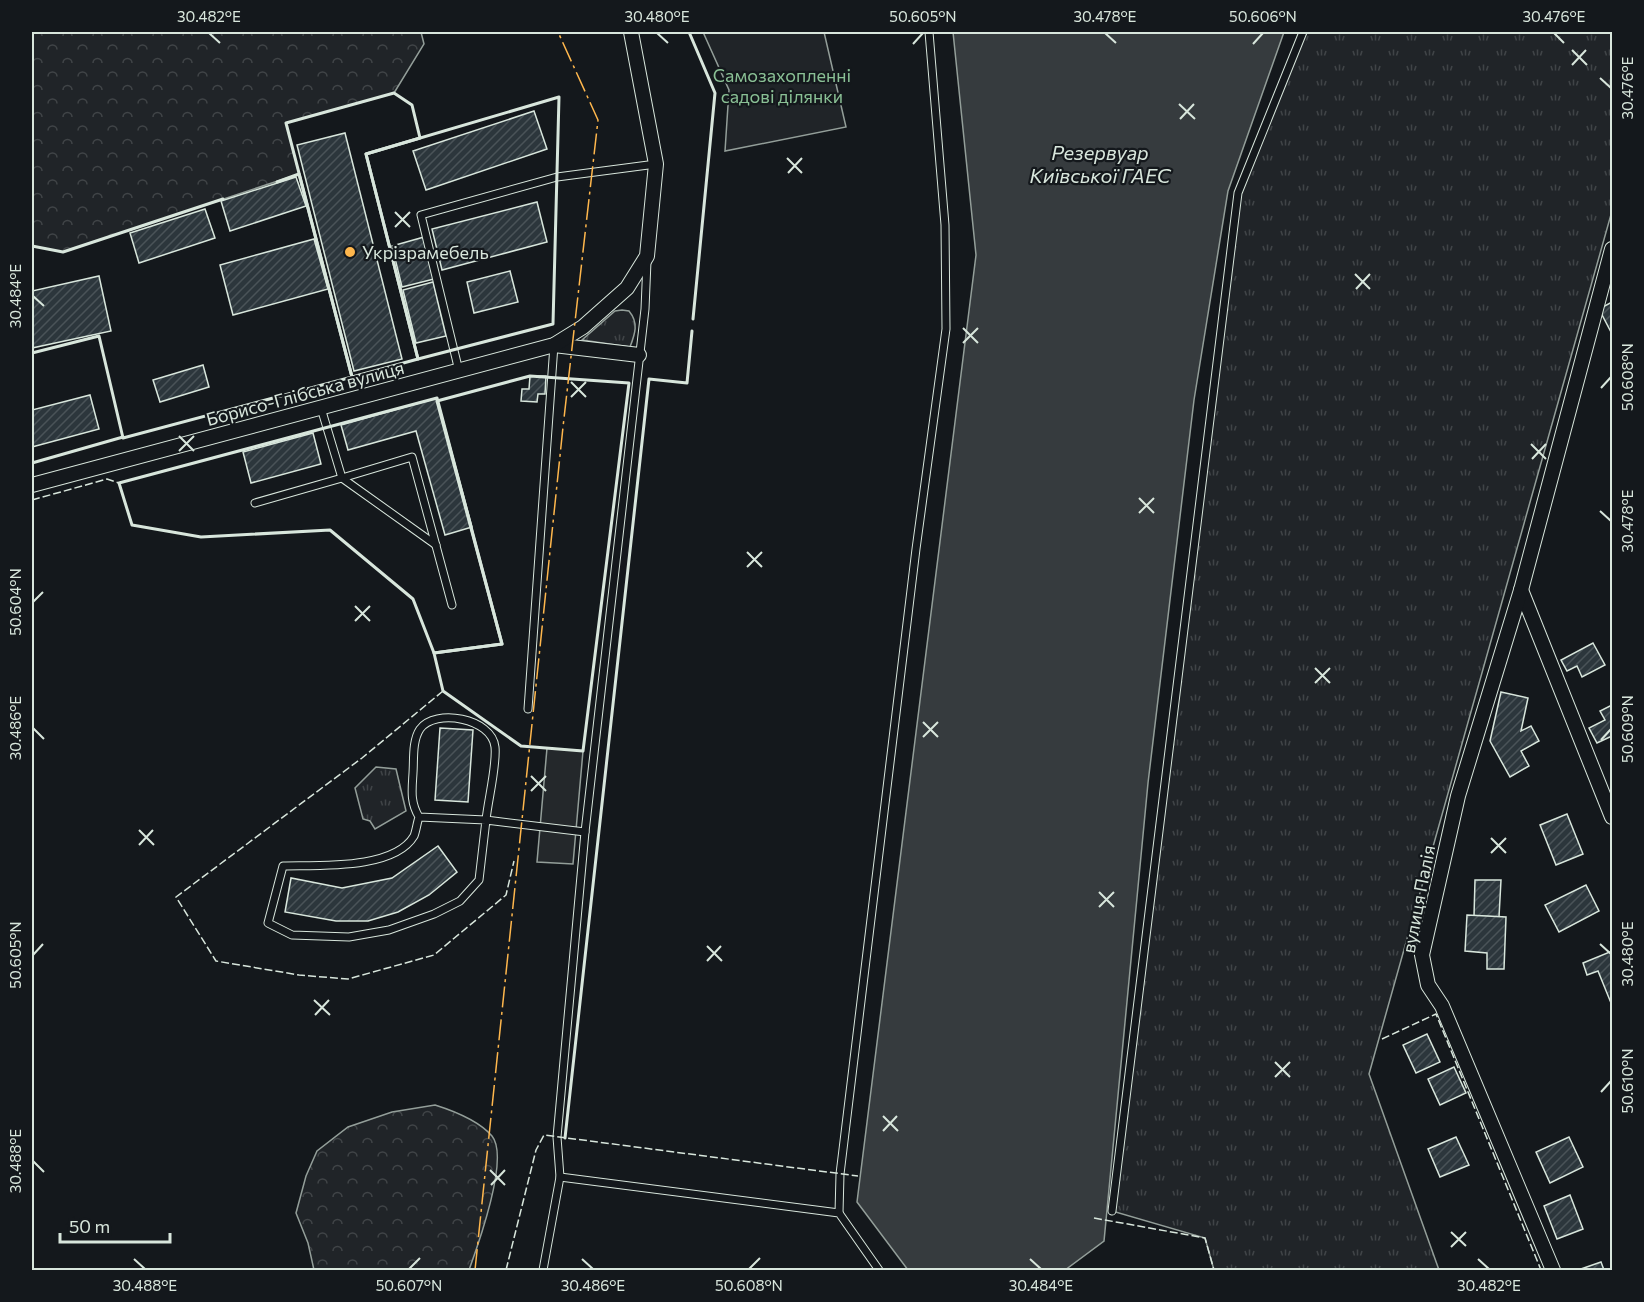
<svg xmlns="http://www.w3.org/2000/svg" width="1644" height="1302" viewBox="0 0 1644 1302" font-family="Commissioner,sans-serif">
  <defs>
    <pattern id="grass-tufts" width="24" height="20" patternUnits="userSpaceOnUse" patternTransform="scale(1.5)"><rect width="24" height="20" fill="#202428"/><path d="M3 7l-1-3M5 7V3M7 7l1-3M15 17l-1-3M17 17v-4M19 17l1-3" fill="none" stroke="#404447"/></pattern>
    <pattern id="forest-crowns" width="20" height="18" patternUnits="userSpaceOnUse" patternTransform="scale(1.5)"><rect width="20" height="18" fill="#202428"/><path d="M2 6a3 3 0 1 1 6 0M12 15a3 3 0 1 1 6 0" fill="none" stroke="#404447"/></pattern>
    <pattern id="building-hatch" width="6" height="6" patternUnits="userSpaceOnUse" patternTransform="scale(1.5)"><rect width="6" height="6" fill="#2c363c"/><path d="M-1 1l2-2M0 6l6-6M5 7l2-2" fill="none" stroke="#4a5358"/></pattern>
  </defs>
  <rect width="100%" height="100%" fill="#14181c"/>
  <g fill="url(#grass-tufts)" stroke="#939e99" stroke-width="1.5">
    <path d="M1303,32H1612V211L1369,1074L1439,1270H1214L1205,1238L1112,1211L1238,193Z"/>
    <path d="M622,310L629,311C639,323 635,334 630,347L582,340L615,311Z"/>
    <path d="M376,767L396,769L406,811L375,829L370,821L363,819L355,788Z"/>
  </g>
  <g fill="url(#forest-crowns)" stroke="#939e99" stroke-width="1.5">
    <path d="M32,32H421L424,44L394,93L286,123L299,174L63,252L32,246Z"/>
    <path d="M435,1105C454,1111 479,1121 492,1136C510,1158 478,1245 469,1270H314L308,1243L296,1213L306,1176L317,1151L348,1127L392,1112Z"/>
  </g>
  <path fill="#202428" stroke="#939e99" stroke-width="1.5" d="M703,32H824L846,127L725,151L729,90Z"/>
  <path fill="#24282b" stroke="#939e99" stroke-width="1.5" d="M547,748L583,751L573,864L537,862Z"/>
  <path fill="#363b3e" stroke="#939e99" stroke-width="1.5" d="M953,32H1284L1228,191L1194,400L1148,783L1104,1241L1065,1270H908L857,1202L976,255Z"/>
  <g fill="url(#building-hatch)" stroke="#d8e6dc" stroke-width="1.5">
    <path d="M534,111L547,149L426,190L413,151Z"/>
    <path d="M345,133L402,359L354,371L297,145Z"/>
    <path d="M296,177L306,206L230,231L221,201Z"/>
    <path d="M537,202L547,242L442,270L432,229Z"/>
    <path d="M205,209L215,238L139,263L130,233Z"/>
    <path d="M424,237L434,279L402,287L392,246Z"/>
    <path d="M314,239L328,289L233,315L220,265Z"/>
    <path d="M510,271L518,302L474,313L467,282Z"/>
    <path d="M99,276L111,331L32,348V291Z"/>
    <path d="M433,282L446,336L416,343L403,290Z"/>
    <path d="M1612,302V334L1599,309Z"/>
    <path d="M203,365L209,387L160,402L153,380Z"/>
    <path d="M530,376H546L545,394H538L537,402L521,401L522,389H529Z"/>
    <path d="M90,395L99,429L32,447V410Z"/>
    <path d="M437,398L472,527L445,535L416,431L348,450L341,425Z"/>
    <path d="M313,433L321,464L251,483L243,452Z"/>
    <path d="M1593,643L1605,665L1582,677L1577,666L1567,671L1561,660Z"/>
    <path d="M1501,692L1528,698L1521,731L1531,726L1539,741L1521,751L1529,766L1510,777L1490,741Z"/>
    <path d="M1612,705V736L1597,743L1589,728L1605,720L1600,711Z"/>
    <path d="M440,728L473,730L468,802L435,800Z"/>
    <path d="M1567,814L1583,854L1556,865L1540,825Z"/>
    <path d="M438,846L457,872L429,895L398,912L368,921H336L285,912L291,878L342,888L392,878Z"/>
    <path d="M1475,880H1501L1499,917L1474,916Z"/>
    <path d="M1586,885L1599,911L1559,932L1545,905Z"/>
    <path d="M1467,915L1506,917L1504,969H1487V953L1465,951Z"/>
    <path d="M1612,951V1002L1611,1003L1598,971L1587,975L1583,963Z"/>
    <path d="M1427,1034L1440,1062L1416,1073L1403,1045Z"/>
    <path d="M1454,1067L1466,1093L1440,1105L1428,1079Z"/>
    <path d="M1456,1137L1469,1165L1440,1177L1428,1149Z"/>
    <path d="M1569,1137L1583,1167L1550,1183L1536,1152Z"/>
    <path d="M1570,1195L1583,1229L1557,1239L1544,1206Z"/>
    <path d="M1601,1262L1604,1270H1578Z"/>
  </g>
  <g fill="none" stroke-linecap="round" stroke-linejoin="round">
    <g stroke="#d8e6dc" stroke-width="9">
      <g id="lane">
        <path d="M459,371L421,215L557,177L656,164"/>
        <path d="M321,408L342,478L412,457L452,605"/>
        <path d="M255,503L342,478L436,545"/>
        <path d="M528,709L554,345"/>
        <path d="M419,817C410,802 412,790 413,773C414,759 412,741 420,729C435,708 492,718 495,747C497,765 488,800 486,820L419,817C417,823 416,831 414,836C394,870 318,865 283,866L268,923L292,935L349,937L389,930L434,914L460,901L479,880L486,820L585,832"/>
        <path d="M560,1177L839,1213L879,1270"/>
        <path d="M1112,1211L1238,193L1303,32"/>
        <path d="M839,1213L840,1174L916,549L946,329L945,225L929,32"/>
        <path d="M543,1270L560,1177L557,1137L585,832L645,309L647,261"/>
      </g>
    </g>
    <g stroke="#d8e6dc" stroke-width="16">
      <g id="street">
        <path d="M554,345L639,355"/>
        <path d="M32,485L554,345L583,327L627,288L647,256L656,164L631,32"/>
        <path d="M1521,590L1612,817"/>
        <path d="M1553,1270L1442,1006L1428,985L1422,955L1458,796L1521,590L1612,249"/>
      </g>
    </g>
    <use href="#lane" stroke="#14181c" stroke-width="7"/>
    <use href="#street" stroke="#14181c" stroke-width="14"/>
    <g stroke="#d8e6dc" stroke-width="1.5" stroke-dasharray="8 3" stroke-linecap="butt">
      <path d="M32,500L107,479L119,483"/>
      <path d="M443,691L362,758L176,897L216,961L299,975L348,979L434,955L506,895L514,861"/>
      <path d="M1382,1039L1436,1014L1541,1270"/>
      <path d="M1094,1218L1205,1238L1214,1270"/>
      <path d="M506,1270L536,1150L544,1135L858,1176"/>
    </g>
    <g stroke="#d8e6dc" stroke-width="3">
      <path d="M689,32L715,93L693,319"/>
      <path d="M394,93L412,105L420,138L366,154L418,359L352,377L286,123Z"/>
      <path d="M559,97L553,324L418,359L366,154Z"/>
      <path d="M32,246L63,252L223,199"/>
      <path d="M32,353L99,336L123,438L352,377L299,174L277,182"/>
      <path d="M530,376L629,383L583,751L521,746L443,691L434,653L502,644L437,401Z"/>
      <path d="M437,398L502,644L434,653L413,599L330,530L201,537L132,525L119,483Z"/>
      <path d="M32,463L123,437"/>
      <path d="M565,1138L649,379L687,383L692,331"/>
    </g>
    <path stroke="#ffb74d" stroke-width="1.5" stroke-dasharray="21 4.5 3 4.5" stroke-linecap="butt" d="M475,1270L563,427L598,120L558,32"/>
  </g>
  <path fill="none" stroke="#d8e6dc" stroke-width="2" d="M209,33L220,43M657,33L668,43M1105,33L1116,43M1554,33L1564,43M913,44L923,33M1253,44L1263,33M1572,50L1587,65M1572,65L1586,50M1600,78L1611,88M1179,104L1195,119M1180,119L1194,104M787,158L802,173M788,173L802,158M395,212L410,227M395,227L410,212M1355,274L1370,289M1356,289L1370,274M33,296L44,306M963,328L978,343M963,343L978,328M571,382L586,397M1601,388L1611,377M571,397L586,382M179,436L194,451M1531,444L1546,459M179,451L194,436M1532,459L1546,444M1139,498L1154,513M1600,511L1611,521M1139,513L1154,498M747,552L762,567M747,567L762,552M33,602L43,592M355,606L370,621M355,621L370,606M1315,668L1330,683M1315,683L1330,668M923,722L938,737M33,728L44,739M923,737L938,722M1601,740L1611,729M531,776L546,791M531,791L546,776M139,830L154,845M1491,838L1506,853M139,845L153,830M1491,853L1506,838M1099,892L1114,907M1099,907L1114,892M1600,944L1611,954M707,946L722,961M33,955L43,944M707,961L721,946M314,1000L330,1015M315,1015L329,1000M1275,1062L1290,1077M1275,1077L1290,1062M1601,1092L1611,1081M883,1116L898,1131M883,1131L897,1116M33,1161L44,1172M490,1170L505,1185M491,1185L505,1170M1451,1232L1466,1246M1451,1247L1466,1232M134,1259L145,1269M582,1259L593,1269M1030,1259L1041,1269M1478,1259L1489,1269M409,1269L420,1258M749,1269L760,1258"/>
  <circle fill="#ffb74d" stroke="#14181c" stroke-width="2" cx="350" cy="252" r="6"/>
  <g text-anchor="middle" dominant-baseline="central" stroke-width="4.5" stroke-linejoin="round" paint-order="stroke">
    <g font-size="18" fill="#8ac095" stroke="#14181c">
      <text x="782" y="75">Самозахопленні<tspan x="782" dy="21">садові ділянки</tspan></text>
    </g>
    <g font-size="18" fill="#d8e6dc" stroke="#14181c" text-anchor="start">
      <text x="362" y="252">Укрізрамебель</text>
    </g>
    <g font-size="18" fill="#d8e6dc" stroke="#14181c">
      <text transform="translate(305 393) rotate(-15)">Борисо-Глібська вулиця</text>
      <text transform="translate(1418 899) rotate(-79)">вулиця Палія</text>
    </g>
    <g font-size="20" font-style="italic" fill="#d8e6dc" stroke="#14181c">
      <text x="1100" y="152">Резервуар<tspan x="1100" dy="23">Київської ГАЕС</tspan></text>
    </g>
  </g>
  <rect width="1644" height="1302" fill="none" stroke="#14181c" stroke-width="66"/>
  <path d="M60 1233v9h110v-9" fill="none" stroke="#d8e6dc" stroke-width="3"/>
  <text x="69" y="1233" font-size="18" fill="#d8e6dc" stroke="#14181c" stroke-width="4.5" paint-order="stroke">50 m</text>
  <rect x="33" y="33" width="1578" height="1236" fill="none" stroke="#d8e6dc" stroke-width="2"/>
  <g font-size="15" text-anchor="middle" fill="#d8e6dc">
    <text x="209" y="22">30.482°E</text>
    <text x="657" y="22">30.480°E</text>
    <text x="923" y="22">50.605°N</text>
    <text x="1105" y="22">30.478°E</text>
    <text x="1263" y="22">50.606°N</text>
    <text x="1554" y="22">30.476°E</text>
    <text transform="translate(1628 88) rotate(-90)" y="5">30.476°E</text>
    <text transform="translate(16 296) rotate(-90)" y="5">30.484°E</text>
    <text transform="translate(1628 377) rotate(-90)" y="5">50.608°N</text>
    <text transform="translate(1628 521) rotate(-90)" y="5">30.478°E</text>
    <text transform="translate(16 602) rotate(-90)" y="5">50.604°N</text>
    <text transform="translate(16 728) rotate(-90)" y="5">30.486°E</text>
    <text transform="translate(1628 729) rotate(-90)" y="5">50.609°N</text>
    <text transform="translate(1628 954) rotate(-90)" y="5">30.480°E</text>
    <text transform="translate(16 955) rotate(-90)" y="5">50.605°N</text>
    <text transform="translate(1628 1081) rotate(-90)" y="5">50.610°N</text>
    <text transform="translate(16 1161) rotate(-90)" y="5">30.488°E</text>
    <text x="145" y="1291">30.488°E</text>
    <text x="409" y="1291">50.607°N</text>
    <text x="593" y="1291">30.486°E</text>
    <text x="749" y="1291">50.608°N</text>
    <text x="1041" y="1291">30.484°E</text>
    <text x="1489" y="1291">30.482°E</text>
  </g>
</svg>
